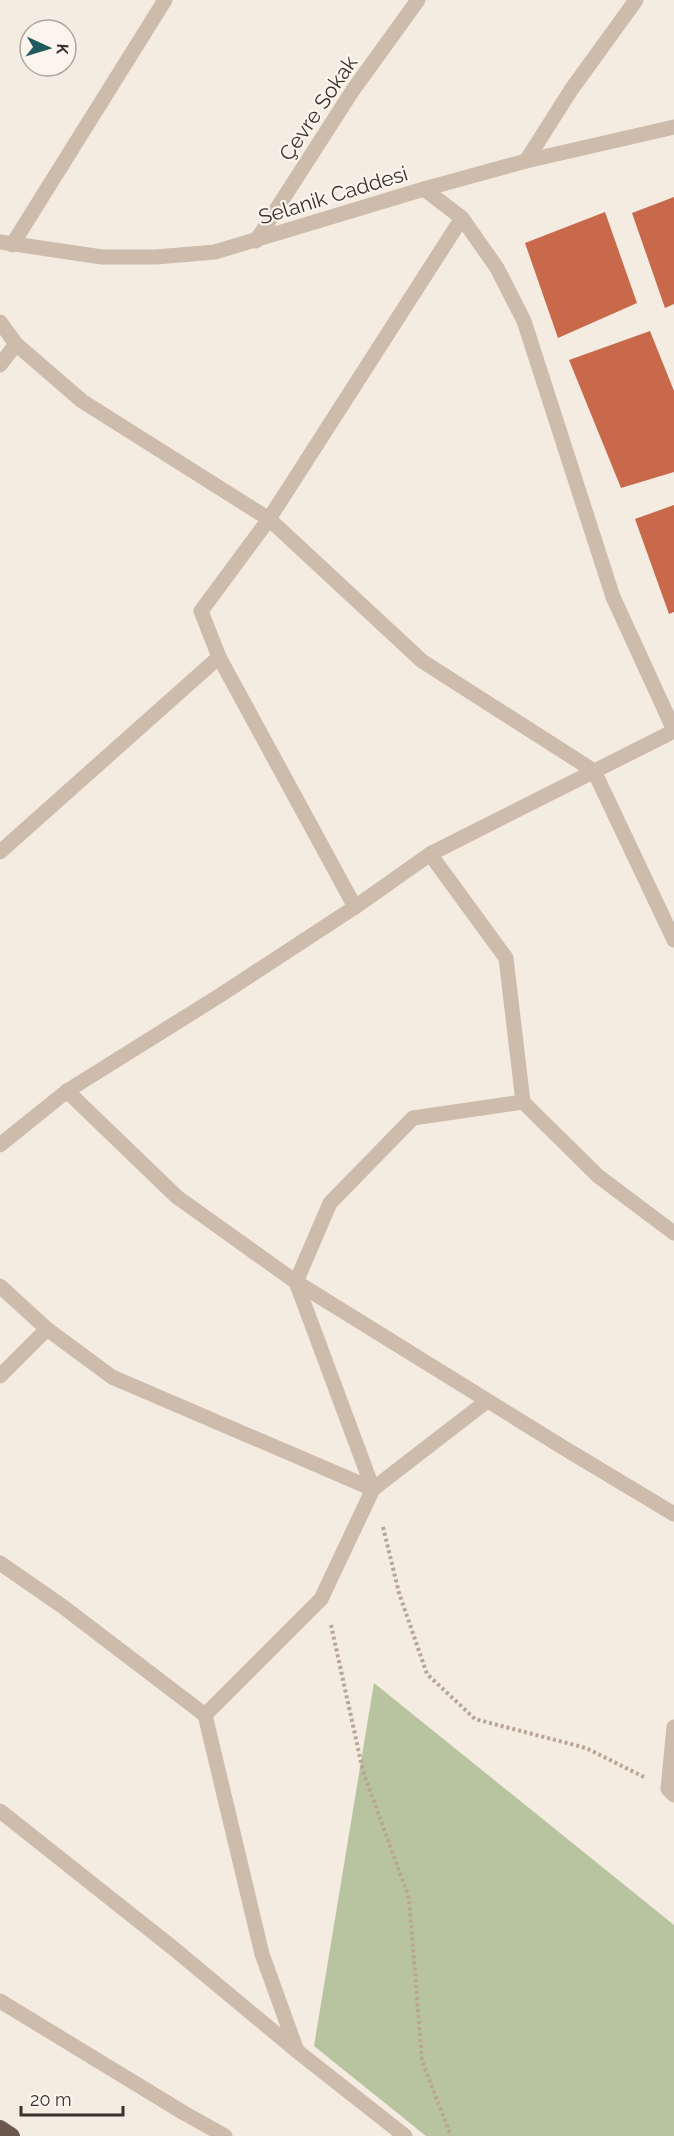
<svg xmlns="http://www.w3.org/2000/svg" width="674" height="2136" viewBox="0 0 674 2136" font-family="Raleway,sans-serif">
  <rect width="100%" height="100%" fill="#f4ebe1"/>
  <path fill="#b8c4a0" d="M374,1683L674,1925V2136H426L314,2046Z"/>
  <g fill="#c8694b">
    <path d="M674,197V304L665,308L632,213Z"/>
    <path d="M605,212L637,303L558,338L525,243Z"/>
    <path d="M650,331L674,391V472L621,488L569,360Z"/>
    <path d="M674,505V612L669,614L635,519Z"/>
  </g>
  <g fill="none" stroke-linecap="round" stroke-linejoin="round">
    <g stroke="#b9a596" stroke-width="4" stroke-dasharray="3 3" stroke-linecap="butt">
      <path d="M383,1527L399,1593L427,1674L475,1719L586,1748L646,1778"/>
      <path d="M331,1625L363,1771L409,1898L422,2061L451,2136"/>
    </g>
    <g stroke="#cdbbac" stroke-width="15">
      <path d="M526,161L571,90L636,0"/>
      <path d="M424,189L462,218L497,268L524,321L613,597L674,730"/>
      <path d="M256,241L353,90L418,0"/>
      <path d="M0,242L102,257H156L215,252L424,189L526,161L674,127"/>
      <path d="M12,245L165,0"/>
      <path d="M0,322L16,344L82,401L269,519L422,661L594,771L674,940"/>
      <path d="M0,365L16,344"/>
      <path d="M0,852L219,657"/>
      <path d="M430,854L506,958L523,1102L598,1176L674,1233"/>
      <path d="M355,907L219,657L201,611L269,519L462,218"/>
      <path d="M67,1091L177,1197L296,1282L564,1448L674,1514"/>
      <path d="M0,1145L67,1091L219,996L355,907L430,854L674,731"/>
      <path d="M0,1286L47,1329L112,1377L373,1489L487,1401"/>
      <path d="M0,1376L47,1329"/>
      <path d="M0,1563L62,1606L205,1715"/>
      <path d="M674,1727L668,1789L674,1795"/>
      <path d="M0,1811L173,1948L297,2051L405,2136"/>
      <path d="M297,2051L262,1954L205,1715L321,1599L373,1489L296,1282L330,1203L413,1118L523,1102"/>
    </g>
    <path stroke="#cdbbac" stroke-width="15" d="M0,2001L184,2113L225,2136"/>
    <path stroke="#6c584f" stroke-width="16" d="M0,2128L12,2136"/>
  </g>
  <g text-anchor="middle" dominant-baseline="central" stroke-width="4.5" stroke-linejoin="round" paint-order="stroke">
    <g font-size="21" fill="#3b302b" stroke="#fbf5ee">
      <text transform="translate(318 108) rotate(-56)">Çevre Sokak</text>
      <text transform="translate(333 195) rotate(-17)">Selanik Caddesi</text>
    </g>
  </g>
  <g transform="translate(48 48) rotate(94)"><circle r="28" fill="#fbf5ee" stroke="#aea6a0" stroke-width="1.5"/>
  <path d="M0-4.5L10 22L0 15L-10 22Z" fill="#1f5a5e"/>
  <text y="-9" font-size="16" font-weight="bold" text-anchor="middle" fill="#3b302b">K</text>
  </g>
  <path d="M21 2106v9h102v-9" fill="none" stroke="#3b302b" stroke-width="3"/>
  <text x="30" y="2106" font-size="18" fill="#3b302b" stroke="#fbf5ee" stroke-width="4.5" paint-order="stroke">20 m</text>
</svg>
